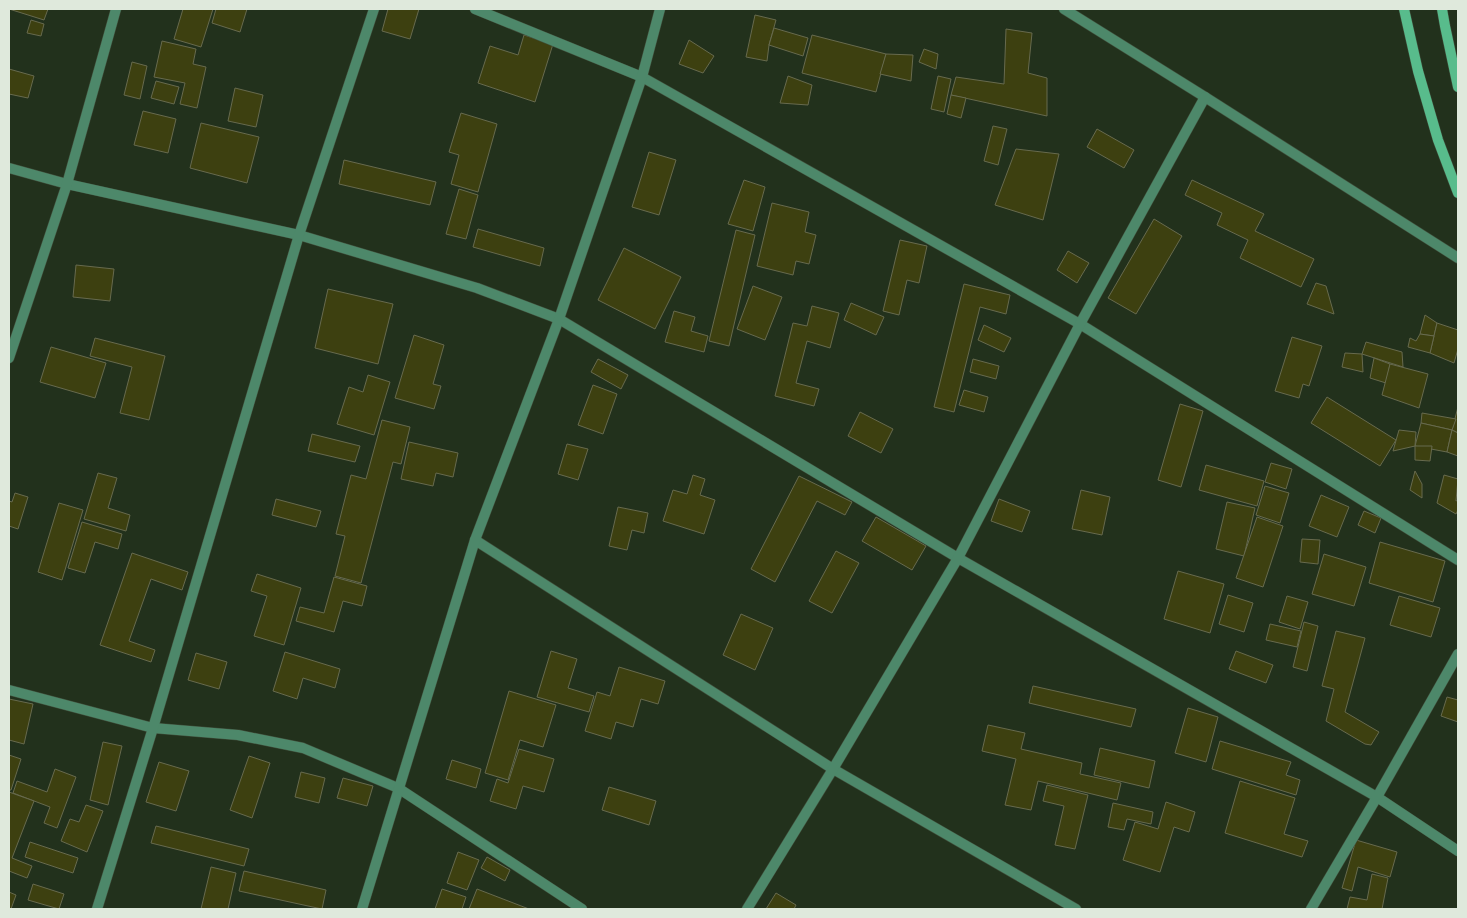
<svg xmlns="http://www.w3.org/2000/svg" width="1467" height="918" viewBox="0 0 1467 918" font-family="Quicksand,sans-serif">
  <rect width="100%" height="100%" fill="#22311c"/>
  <g fill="#3d4010" stroke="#676a4e">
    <path d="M9,9H48L44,20Z"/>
    <path d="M183,9H213L201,47L174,39Z"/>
    <path d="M216,9H247L240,32L212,23Z"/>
    <path d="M388,9H419L410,39L382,31Z"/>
    <path d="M755,15L776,20L769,45L767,61L746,57Z"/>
    <path d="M31,20L44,24L41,36L27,33Z"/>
    <path d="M774,28L808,38L803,56L769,45Z"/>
    <path d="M1006,29L1032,33L1028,73L1047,78V116L951,95L956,77L1004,84Z"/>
    <path d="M524,35L553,44L535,102L478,83L490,46L518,55Z"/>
    <path d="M812,35L886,54L876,92L802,73Z"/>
    <path d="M689,40L714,56L703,73L679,64Z"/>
    <path d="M162,41L196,49L193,64L206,67L197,108L180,104L185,83L154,77Z"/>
    <path d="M924,49L938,54L936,69L919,62Z"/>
    <path d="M886,54L913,55L911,81L880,74Z"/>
    <path d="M132,62L147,66L140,99L124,95Z"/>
    <path d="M9,69L34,76L28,98L9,94Z"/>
    <path d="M788,76L812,85L808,105L780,103Z"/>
    <path d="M938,76L951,79L944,112L931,109Z"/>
    <path d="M156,81L179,87L174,104L151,98Z"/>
    <path d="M235,88L263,95L256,127L228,121Z"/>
    <path d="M951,95L966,98L961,118L947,114Z"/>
    <path d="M143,111L176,119L168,153L134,145Z"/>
    <path d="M461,113L497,124L478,192L451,184L459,155L449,152Z"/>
    <path d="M201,123L259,137L247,183L190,168Z"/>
    <path d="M993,126L1007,129L998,165L984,161Z"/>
    <path d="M1097,129L1134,150L1124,168L1087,147Z"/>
    <path d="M1016,149L1059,154L1043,220L995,205Z"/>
    <path d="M649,152L676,160L659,215L632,207Z"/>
    <path d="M344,160L436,182L430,205L339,184Z"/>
    <path d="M744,180L765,187L753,231L728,224Z"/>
    <path d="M1192,180L1264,214L1255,231L1314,259L1301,287L1240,258L1248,240L1217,225L1222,213L1185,195Z"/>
    <path d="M459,189L478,195L466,239L446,234Z"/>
    <path d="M772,203L809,212L805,232L816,235L809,264L796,261L793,275L757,266Z"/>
    <path d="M1154,219L1182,236L1136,314L1108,298Z"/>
    <path d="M478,229L544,248L540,266L473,247Z"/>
    <path d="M736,230L755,235L729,346L709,341Z"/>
    <path d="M900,240L927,246L919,283L907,280L899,315L883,311Z"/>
    <path d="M624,248L681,277L655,329L598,300Z"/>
    <path d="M1068,251L1089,263L1077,283L1057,270Z"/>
    <path d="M76,265L114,269L110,301L73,297Z"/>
    <path d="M1316,283L1326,286L1334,314L1307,304Z"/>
    <path d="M964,284L1010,295L1006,314L980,307L954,412L934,407Z"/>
    <path d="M753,286L782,297L765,340L737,329Z"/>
    <path d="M328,289L393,304L378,364L315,348Z"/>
    <path d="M851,303L884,317L876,335L844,320Z"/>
    <path d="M812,306L839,313L830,348L807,341L796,383L819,389L814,406L775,396L793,323L807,326Z"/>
    <path d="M674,311L695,317L691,331L708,336L704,352L665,342Z"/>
    <path d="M1425,315L1437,323L1434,336L1420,334Z"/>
    <path d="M1437,323L1458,330V349L1454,363L1430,353Z"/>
    <path d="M984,325L1011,338L1004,352L978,340Z"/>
    <path d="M1420,334L1434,336L1430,353L1408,347L1410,338L1416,341Z"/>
    <path d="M414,335L444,345L433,384L441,386L434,409L395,398Z"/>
    <path d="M1292,337L1322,346L1309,386L1303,384L1299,398L1275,391Z"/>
    <path d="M95,338L165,356L149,420L120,413L132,367L90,356Z"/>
    <path d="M1366,342L1402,352L1403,367L1362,354Z"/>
    <path d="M51,347L106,363L95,398L40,382Z"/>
    <path d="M1345,353L1362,354L1363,372L1342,367Z"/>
    <path d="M1374,358L1390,364L1386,383L1370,378Z"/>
    <path d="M598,359L628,375L621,389L591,372Z"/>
    <path d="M973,359L999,366L996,379L970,372Z"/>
    <path d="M1390,364L1428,374L1419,408L1382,395Z"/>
    <path d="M368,375L390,382L374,435L337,424L349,387L363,392Z"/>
    <path d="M593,385L617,394L603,434L578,425Z"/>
    <path d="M964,390L988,397L984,412L959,405Z"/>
    <path d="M1327,397L1396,440L1380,466L1311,423Z"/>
    <path d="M1180,404L1203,411L1181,487L1158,480Z"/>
    <path d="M1458,407V433L1452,430Z"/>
    <path d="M860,412L893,429L881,453L848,436Z"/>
    <path d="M1422,413L1456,419L1452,430L1421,423Z"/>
    <path d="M382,420L410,427L401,464L393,462L361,583L335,576L345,536L336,534L351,475L366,479Z"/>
    <path d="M1421,423L1452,430L1447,452L1415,446Z"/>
    <path d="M1399,430L1416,432L1415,446L1393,451Z"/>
    <path d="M1452,430L1458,433V456L1447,452Z"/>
    <path d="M312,434L360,446L355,462L308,451Z"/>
    <path d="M409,442L458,453L453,477L436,473L433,486L401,479Z"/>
    <path d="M567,444L588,449L578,480L558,474Z"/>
    <path d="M1415,446H1432L1430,461L1415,460Z"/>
    <path d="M1271,463L1292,469L1286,489L1265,482Z"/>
    <path d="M1206,465L1264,481L1257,506L1199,490Z"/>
    <path d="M1415,471L1422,484V498L1410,490Z"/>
    <path d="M98,473L117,478L108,508L130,515L126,531L84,519Z"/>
    <path d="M693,475L705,479L700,495L715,500L704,534L663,521L673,490L687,494Z"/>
    <path d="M1444,475L1458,479L1456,501L1458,500V510L1456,514L1437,503Z"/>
    <path d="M799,476L852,502L845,515L817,501L775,582L751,569Z"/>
    <path d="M1265,486L1289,493L1280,523L1256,515Z"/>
    <path d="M1081,490L1110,497L1102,535L1072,529Z"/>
    <path d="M15,493L28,497L18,529L9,526V501L12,502Z"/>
    <path d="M1321,495L1349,507L1337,537L1309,526Z"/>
    <path d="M276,499L321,511L316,527L272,515Z"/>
    <path d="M999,499L1030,511L1022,532L991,521Z"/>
    <path d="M1227,502L1255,508L1244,556L1216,549Z"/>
    <path d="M59,503L83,510L62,580L38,572Z"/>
    <path d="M618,507L648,513L644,533L632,530L627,550L609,546Z"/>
    <path d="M1364,511L1381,518L1375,533L1358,525Z"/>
    <path d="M876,517L926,546L912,570L862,541Z"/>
    <path d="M1257,517L1283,526L1263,587L1236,578Z"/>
    <path d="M82,522L122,534L118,549L95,542L85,573L68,568Z"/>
    <path d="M1302,539L1320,540L1318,564L1300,562Z"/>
    <path d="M1380,542L1445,561L1433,602L1369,583Z"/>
    <path d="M836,551L859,563L832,613L809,601Z"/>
    <path d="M132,553L188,572L182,590L151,579L129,641L155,650L151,662L100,645Z"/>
    <path d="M1324,554L1366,567L1354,606L1312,594Z"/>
    <path d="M1178,571L1224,584L1210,633L1164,619Z"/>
    <path d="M257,574L301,588L284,645L254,636L267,596L251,591Z"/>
    <path d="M334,577L367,586L362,606L343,601L334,632L296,621L300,607L324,613Z"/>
    <path d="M1228,595L1253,603L1244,632L1219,624Z"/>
    <path d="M1287,596L1308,602L1300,629L1279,622Z"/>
    <path d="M1399,596L1440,608L1431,637L1390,625Z"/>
    <path d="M741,614L773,628L755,670L723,655Z"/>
    <path d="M1304,622L1318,626L1307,671L1293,667Z"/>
    <path d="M1270,624L1301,631L1297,647L1266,640Z"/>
    <path d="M1336,631L1365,638L1345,712L1379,732L1371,745L1365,744L1326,721L1334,689L1322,686Z"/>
    <path d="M551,651L577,659L568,688L594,696L589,712L537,697Z"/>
    <path d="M1236,651L1273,665L1266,683L1229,669Z"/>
    <path d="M285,652L340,669L335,688L303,678L297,699L273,691Z"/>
    <path d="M196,653L227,662L219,689L188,680Z"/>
    <path d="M619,667L665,681L658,704L641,699L633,727L616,722L611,739L585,731L597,692L610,696Z"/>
    <path d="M1033,686L1136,709L1131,727L1029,703Z"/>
    <path d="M509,691L556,705L543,747L520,740L508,780L485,773Z"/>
    <path d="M1447,697L1458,700V722L1441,716Z"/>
    <path d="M9,699L33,704L24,744L9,740Z"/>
    <path d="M1188,708L1218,717L1206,762L1175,753Z"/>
    <path d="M988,725L1025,733L1021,749L1082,763L1080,774L1121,783L1117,800L1038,781L1031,810L1005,805L1016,759L982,751Z"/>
    <path d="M1220,741L1291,762L1286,775L1300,780L1296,795L1212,769Z"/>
    <path d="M103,742L122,746L108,805L90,800Z"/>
    <path d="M1100,748L1155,761L1149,788L1094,775Z"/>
    <path d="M519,749L554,759L544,792L523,786L516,809L490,801L497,779L508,783Z"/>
    <path d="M9,755L21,759L11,790H9Z"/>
    <path d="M249,756L270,763L252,818L230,810Z"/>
    <path d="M452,760L481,769L476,788L446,779Z"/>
    <path d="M159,762L189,771L176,811L146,802Z"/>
    <path d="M55,769L76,777L57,828L44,823L50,807L13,793L17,781L47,792Z"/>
    <path d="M301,772L325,778L319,803L295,797Z"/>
    <path d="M343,778L373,786L367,806L337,798Z"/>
    <path d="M1240,781L1295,798L1284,834L1308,841L1302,857L1225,833Z"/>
    <path d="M1047,785L1088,795L1075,849L1055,845L1064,806L1043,801Z"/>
    <path d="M609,787L656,801L649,825L602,810Z"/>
    <path d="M9,792L34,801L12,858L32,866L27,878L9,871Z"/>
    <path d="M1166,802L1195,812L1189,832L1174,827L1160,872L1123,860L1135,822L1158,829Z"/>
    <path d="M1113,803L1153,812L1151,824L1127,819L1124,830L1108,827Z"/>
    <path d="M86,805L103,811L87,852L61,841L70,819L79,822Z"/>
    <path d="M156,826L249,849L244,866L151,843Z"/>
    <path d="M1356,840L1397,852L1390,877L1358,867L1352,891L1342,888Z"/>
    <path d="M30,842L78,858L73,873L25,857Z"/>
    <path d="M458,852L479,860L467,890L447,883Z"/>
    <path d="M487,857L510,870L505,881L481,868Z"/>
    <path d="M211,867L236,873L228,909H201Z"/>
    <path d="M244,871L326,890L322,909L239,891Z"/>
    <path d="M1372,874L1388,878L1382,909H1347L1350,897L1367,900Z"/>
    <path d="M33,884L64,894L59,909L28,900Z"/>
    <path d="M442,889L466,897L462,909H435Z"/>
    <path d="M477,889L529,909H469Z"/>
    <path d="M9,892L16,895L11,909H9Z"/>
    <path d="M776,893L796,905L794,909H766Z"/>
  </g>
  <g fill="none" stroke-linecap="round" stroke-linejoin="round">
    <g stroke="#404e3b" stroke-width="11">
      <g id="street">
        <path d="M475,9L642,77L1080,324L1458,560"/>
        <path d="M1064,9L1205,97L1458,258"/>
        <path d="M9,168L67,184L299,235L477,288L559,319L958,558L1377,797L1458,851"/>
        <path d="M9,358L67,184L116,9"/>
        <path d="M475,540L833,769L1076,909"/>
        <path d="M9,690L153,728L238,735L303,748L398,788L582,909"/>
        <path d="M97,909L153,728L299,235L374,9"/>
        <path d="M362,909L475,540L559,319L642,77L660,9"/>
        <path d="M747,909L833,769L958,558L1080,324L1205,97"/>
        <path d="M1311,909L1377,797L1458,654"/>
      </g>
    </g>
    <g stroke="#404e3b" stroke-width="11">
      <g id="secondary">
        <path d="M1404,9L1418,71L1438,140L1458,193"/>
        <path d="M1442,9L1445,26L1458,87"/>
      </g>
    </g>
    <use href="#street" stroke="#4d886a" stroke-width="10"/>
    <use href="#secondary" stroke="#58bc8c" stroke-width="10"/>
  </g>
  <rect width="1467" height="918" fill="none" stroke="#dfe9dc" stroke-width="20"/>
</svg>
